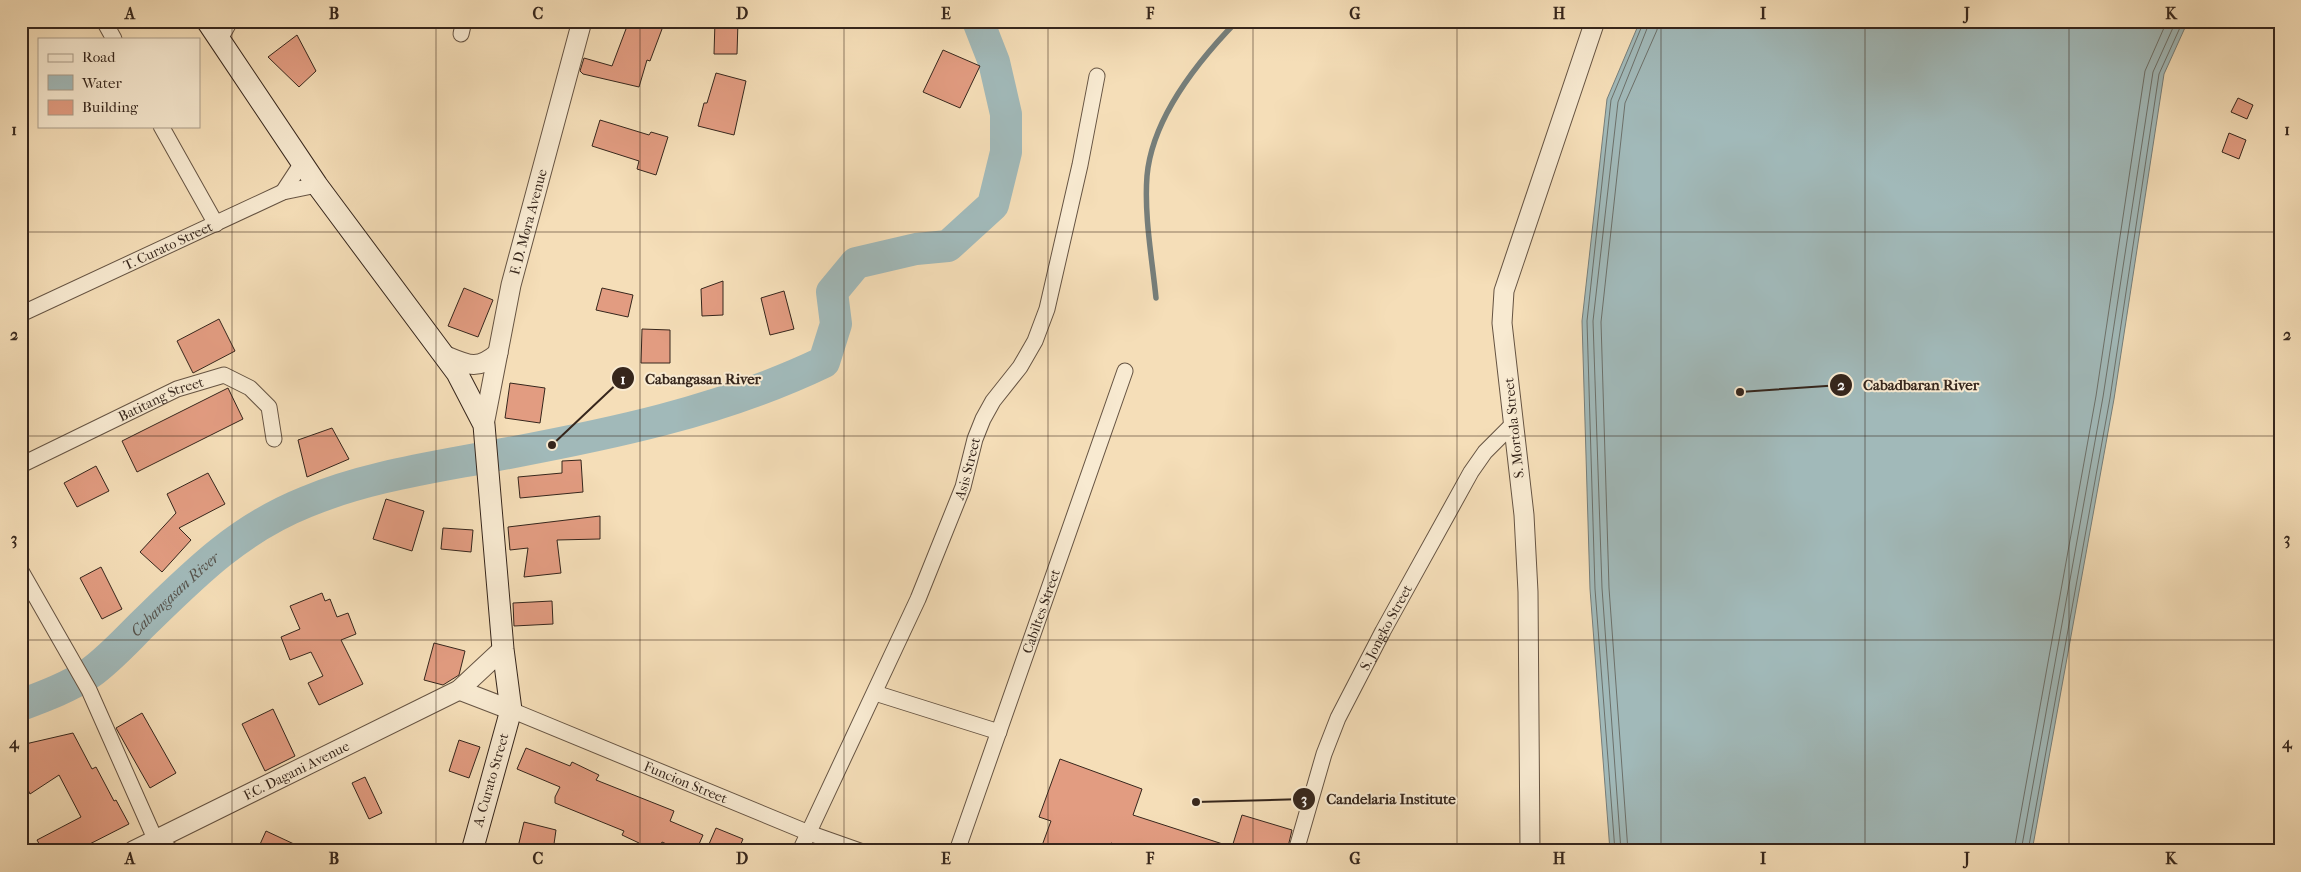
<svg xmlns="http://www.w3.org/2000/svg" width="2301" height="872" viewBox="0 0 2301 872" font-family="'IM FELL French Canon',serif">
  <rect width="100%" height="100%" fill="#f5deb8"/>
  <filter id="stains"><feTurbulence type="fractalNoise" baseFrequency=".004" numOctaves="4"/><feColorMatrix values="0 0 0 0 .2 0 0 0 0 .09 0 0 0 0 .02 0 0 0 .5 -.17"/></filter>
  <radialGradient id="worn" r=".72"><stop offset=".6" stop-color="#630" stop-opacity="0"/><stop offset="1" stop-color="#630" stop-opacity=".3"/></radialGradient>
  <path fill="#a1b9b9" stroke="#767e7a" d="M1640,21H2188L2164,74L2114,399L2032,851H1610L1590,589L1582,321L1607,99Z"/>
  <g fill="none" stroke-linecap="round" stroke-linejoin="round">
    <g stroke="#6c706a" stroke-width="1">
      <path d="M1615,851L1595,589L1587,321L1611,100L1644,21"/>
      <path d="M1621,851L1602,588L1593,321L1618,102L1650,21"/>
      <path d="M1628,851L1609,588L1601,322L1625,103L1657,30L1658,21"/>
      <path d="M2014,851L2096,396L2145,71L2167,21"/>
      <path d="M2021,851L2103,397L2153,72L2176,21"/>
      <path d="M2028,851L2110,398L2159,74L2183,21"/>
    </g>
    <path stroke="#767e7a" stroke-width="5.5" d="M1156,298C1152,258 1144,216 1147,176C1152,119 1198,61 1237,21"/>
    <path stroke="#a1b9b9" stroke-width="32" id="s1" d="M21,705C45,696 69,687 90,673C111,658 130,636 149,618C198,570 241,528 306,502C366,477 430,468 493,456C606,435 720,412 824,362L836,324L832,292L856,263L916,249L948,246L993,205L1006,152V114L994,62L978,21"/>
  </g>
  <g fill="#e29c81" stroke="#36261c">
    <path d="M629,21H665L650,61L647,60L639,87L583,74L580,71L584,58L612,66Z"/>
    <path d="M715,21H738L737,54H714Z"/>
    <path d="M297,35L316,71L299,87L268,57Z"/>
    <path d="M943,50L980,66L960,108L923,92Z"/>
    <path d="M716,73L746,81L734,135L698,126L704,103H707Z"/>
    <path d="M2238,98L2253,105L2247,119L2231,112Z"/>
    <path d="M600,120L649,135L651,132L668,137L656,175L637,169L639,161L592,146Z"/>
    <path d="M2229,133L2246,140L2239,159L2222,152Z"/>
    <path d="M723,281V315L702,316L701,289Z"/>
    <path d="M464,288L493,300L478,337L448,326Z"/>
    <path d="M602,288L633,295L628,317L596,310Z"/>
    <path d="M784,291L794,329L770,335L761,298Z"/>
    <path d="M219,319L235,351L193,373L177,341Z"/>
    <path d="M642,329L670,330V363H641Z"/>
    <path d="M510,383L545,388L540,423L505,418Z"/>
    <path d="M228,388L243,419L137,472L122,441Z"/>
    <path d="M332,428L349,459L307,477L298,440Z"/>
    <path d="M581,460L583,492L520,498L518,477L562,473V461Z"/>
    <path d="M96,466L109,491L77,507L64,483Z"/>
    <path d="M208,473L225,504L179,528L191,540L162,572L140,552L176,513L167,494Z"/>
    <path d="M386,499L424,511L412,551L373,539Z"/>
    <path d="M600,516V539L557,540L561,573L524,577L528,548L510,550L508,527Z"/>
    <path d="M443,528L473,530L471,552L441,549Z"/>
    <path d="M101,567L122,609L102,619L80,578Z"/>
    <path d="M322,593L325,601L330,599L337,617L348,613L356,634L341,640L363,684L319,705L308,683L323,676L311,652L290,660L281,637L300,629L290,606Z"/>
    <path d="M552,601L553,624L514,626L513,603Z"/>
    <path d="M434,643L465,651L459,675L443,685L424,680Z"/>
    <path d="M273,709L295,756L265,771L242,724Z"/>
    <path d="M142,713L176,773L150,788L116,728Z"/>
    <path d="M73,733L92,769L96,767L114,801L116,800L129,824L76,851H43L37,840L81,817L59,775L30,794L21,775V745Z"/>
    <path d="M459,740L480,747L469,778L449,771Z"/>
    <path d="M526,748L570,766L572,762L599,775L596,780L674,811L670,821L703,835L696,851H682L662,842L658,851H636L639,843L622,835L624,831L555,803V797L560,787L517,769Z"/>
    <path d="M1060,759L1142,789L1133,815L1232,847L1242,815L1292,830L1287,851H1131L1111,843L1108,851H1040L1051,821L1039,817Z"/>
    <path d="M365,777L382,813L369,819L352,783Z"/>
    <path d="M524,822L556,830L553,851H517Z"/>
    <path d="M716,828L743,839L738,851H706Z"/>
    <path d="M266,831L309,851H257Z"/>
  </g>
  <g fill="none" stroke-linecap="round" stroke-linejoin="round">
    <g stroke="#665443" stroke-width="17">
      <g id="minor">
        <path d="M104,21L114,39"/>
        <path d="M461,34L464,21"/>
        <path d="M220,39L230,21"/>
        <path d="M161,126L216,224"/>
        <path d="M283,192L302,163"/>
        <path id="s2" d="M21,314L283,192L317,185"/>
        <path id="s3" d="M21,465L177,389L224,375L250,388L269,407L274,439"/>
        <path d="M21,571L89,690L156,841L173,851"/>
        <path d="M875,693L999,732"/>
        <path id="s4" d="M511,710L809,833L860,851"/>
        <path id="s5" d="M800,851L918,599L963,487L975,439L983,419L993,401L1020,367L1035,341L1047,309L1080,165L1097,76"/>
        <path id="s6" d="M957,851L1125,371"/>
        <path id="s7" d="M1296,851L1324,754L1338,718L1383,631L1471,472L1485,452L1514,423"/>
      </g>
    </g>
    <g stroke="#665443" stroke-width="21">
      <g id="tertiary">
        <path d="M444,355C468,365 477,371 498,353"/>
        <path id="s8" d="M484,425L511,285L582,21"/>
        <path d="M459,690L511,710"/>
        <path id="s9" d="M133,851L459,690L503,649"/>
        <path d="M1530,851L1528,592L1524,515L1502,323L1504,291L1595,21"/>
      </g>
    </g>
    <g stroke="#36261c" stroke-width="23">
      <path id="secondary" d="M207,21L317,185L457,373L484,425L503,649L511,710L472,851"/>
    </g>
    <use href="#minor" stroke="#f8ead1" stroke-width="15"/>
    <use href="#tertiary" stroke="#f8ead1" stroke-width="19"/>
    <use href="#secondary" stroke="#f8ead1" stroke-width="21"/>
  </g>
  <path fill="none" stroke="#36261c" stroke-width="1" stroke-opacity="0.55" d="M232,21V851M436,21V851M640,21V851M844,21V851M1048,21V851M1253,21V851M1457,21V851M1661,21V851M1865,21V851M2069,21V851M21,232H2280M21,436H2280M21,640H2280"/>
  <g text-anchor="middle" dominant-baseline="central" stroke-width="4" stroke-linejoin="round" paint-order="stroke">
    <g font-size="14" fill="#36261c" stroke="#f8ead1">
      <text stroke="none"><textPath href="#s8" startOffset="208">F. D. Mora Avenue</textPath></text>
      <text stroke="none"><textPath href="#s2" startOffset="162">T. Curato Street</textPath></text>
      <text stroke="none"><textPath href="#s3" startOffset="155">Batitang Street</textPath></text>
      <text transform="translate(1514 428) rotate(-96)">S. Mortola Street</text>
      <text stroke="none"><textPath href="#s5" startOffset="418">Asis Street</textPath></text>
      <text stroke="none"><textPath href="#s6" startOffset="254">Cabiltes Street</textPath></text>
      <text stroke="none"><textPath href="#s7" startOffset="242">S. Jongko Street</textPath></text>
      <text stroke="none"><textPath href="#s9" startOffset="182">F.C. Dagani Avenue</textPath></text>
      <text transform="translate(491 780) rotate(-74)">A. Curato Street</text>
      <text stroke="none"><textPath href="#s4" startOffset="189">Funcion Street</textPath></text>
    </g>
    <g font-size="15" font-style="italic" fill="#56524b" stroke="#f8ead1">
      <text stroke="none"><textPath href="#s1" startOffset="192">Cabangasan River</textPath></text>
    </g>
  </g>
  <path fill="none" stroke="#36261c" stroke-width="2" d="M552 445L623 378M1740 392L1841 385M1196 802L1304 799"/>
  <g fill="#36261c" stroke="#f8ead1" stroke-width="2">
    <circle cx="552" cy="445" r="5"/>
    <circle cx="1740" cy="392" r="5"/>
    <circle cx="1196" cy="802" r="5"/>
    <circle cx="623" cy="378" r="12"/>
    <circle cx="1841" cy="385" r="12"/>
    <circle cx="1304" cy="799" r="12"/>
  </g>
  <g font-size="15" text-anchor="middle" font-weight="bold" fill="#fff">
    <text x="623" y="384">1</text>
    <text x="1841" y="390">2</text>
    <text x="1304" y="804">3</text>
  </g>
  <g font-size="15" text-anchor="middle" font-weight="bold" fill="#36261c" stroke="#f8ead1" stroke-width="4" stroke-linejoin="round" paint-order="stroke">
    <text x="703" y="384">Cabangasan River</text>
    <text x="1921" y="390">Cabadbaran River</text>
    <text x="1391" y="804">Candelaria Institute</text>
  </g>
  <rect width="2301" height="872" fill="none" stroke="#f5deb8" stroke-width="55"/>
  <rect x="38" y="38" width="162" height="90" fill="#f8ead1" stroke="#aa9c89"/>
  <rect x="48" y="54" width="25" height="8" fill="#f8ead1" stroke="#aa9c89"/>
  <text x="82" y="62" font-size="15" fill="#36261c">Road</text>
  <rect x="48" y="75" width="25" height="15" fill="#a1b9b9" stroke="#aa9c89"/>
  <text x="82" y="88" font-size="15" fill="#36261c">Water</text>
  <rect x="48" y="100" width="25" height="15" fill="#e29c81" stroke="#aa9c89"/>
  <text x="82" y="112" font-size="15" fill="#36261c">Building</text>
  <rect x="28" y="28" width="2246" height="816" fill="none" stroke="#36261c" stroke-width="2"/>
  <g font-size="16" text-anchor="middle" font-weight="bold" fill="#36261c">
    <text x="130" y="19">A</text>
    <text x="334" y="19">B</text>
    <text x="538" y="19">C</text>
    <text x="742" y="19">D</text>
    <text x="946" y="19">E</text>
    <text x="1150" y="19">F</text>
    <text x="1355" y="19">G</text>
    <text x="1559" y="19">H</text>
    <text x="1763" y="19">I</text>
    <text x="1967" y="19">J</text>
    <text x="2171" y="19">K</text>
    <text x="14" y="135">1</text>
    <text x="2287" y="135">1</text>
    <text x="14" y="340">2</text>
    <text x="2287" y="340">2</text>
    <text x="14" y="544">3</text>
    <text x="2287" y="544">3</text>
    <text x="14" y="748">4</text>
    <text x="2287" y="748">4</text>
    <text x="130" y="864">A</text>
    <text x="334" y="864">B</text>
    <text x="538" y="864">C</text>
    <text x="742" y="864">D</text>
    <text x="946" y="864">E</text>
    <text x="1150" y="864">F</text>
    <text x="1355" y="864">G</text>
    <text x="1559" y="864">H</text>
    <text x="1763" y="864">I</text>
    <text x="1967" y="864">J</text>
    <text x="2171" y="864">K</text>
  </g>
  <rect width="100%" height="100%" filter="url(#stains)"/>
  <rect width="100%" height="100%" fill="url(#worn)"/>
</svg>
